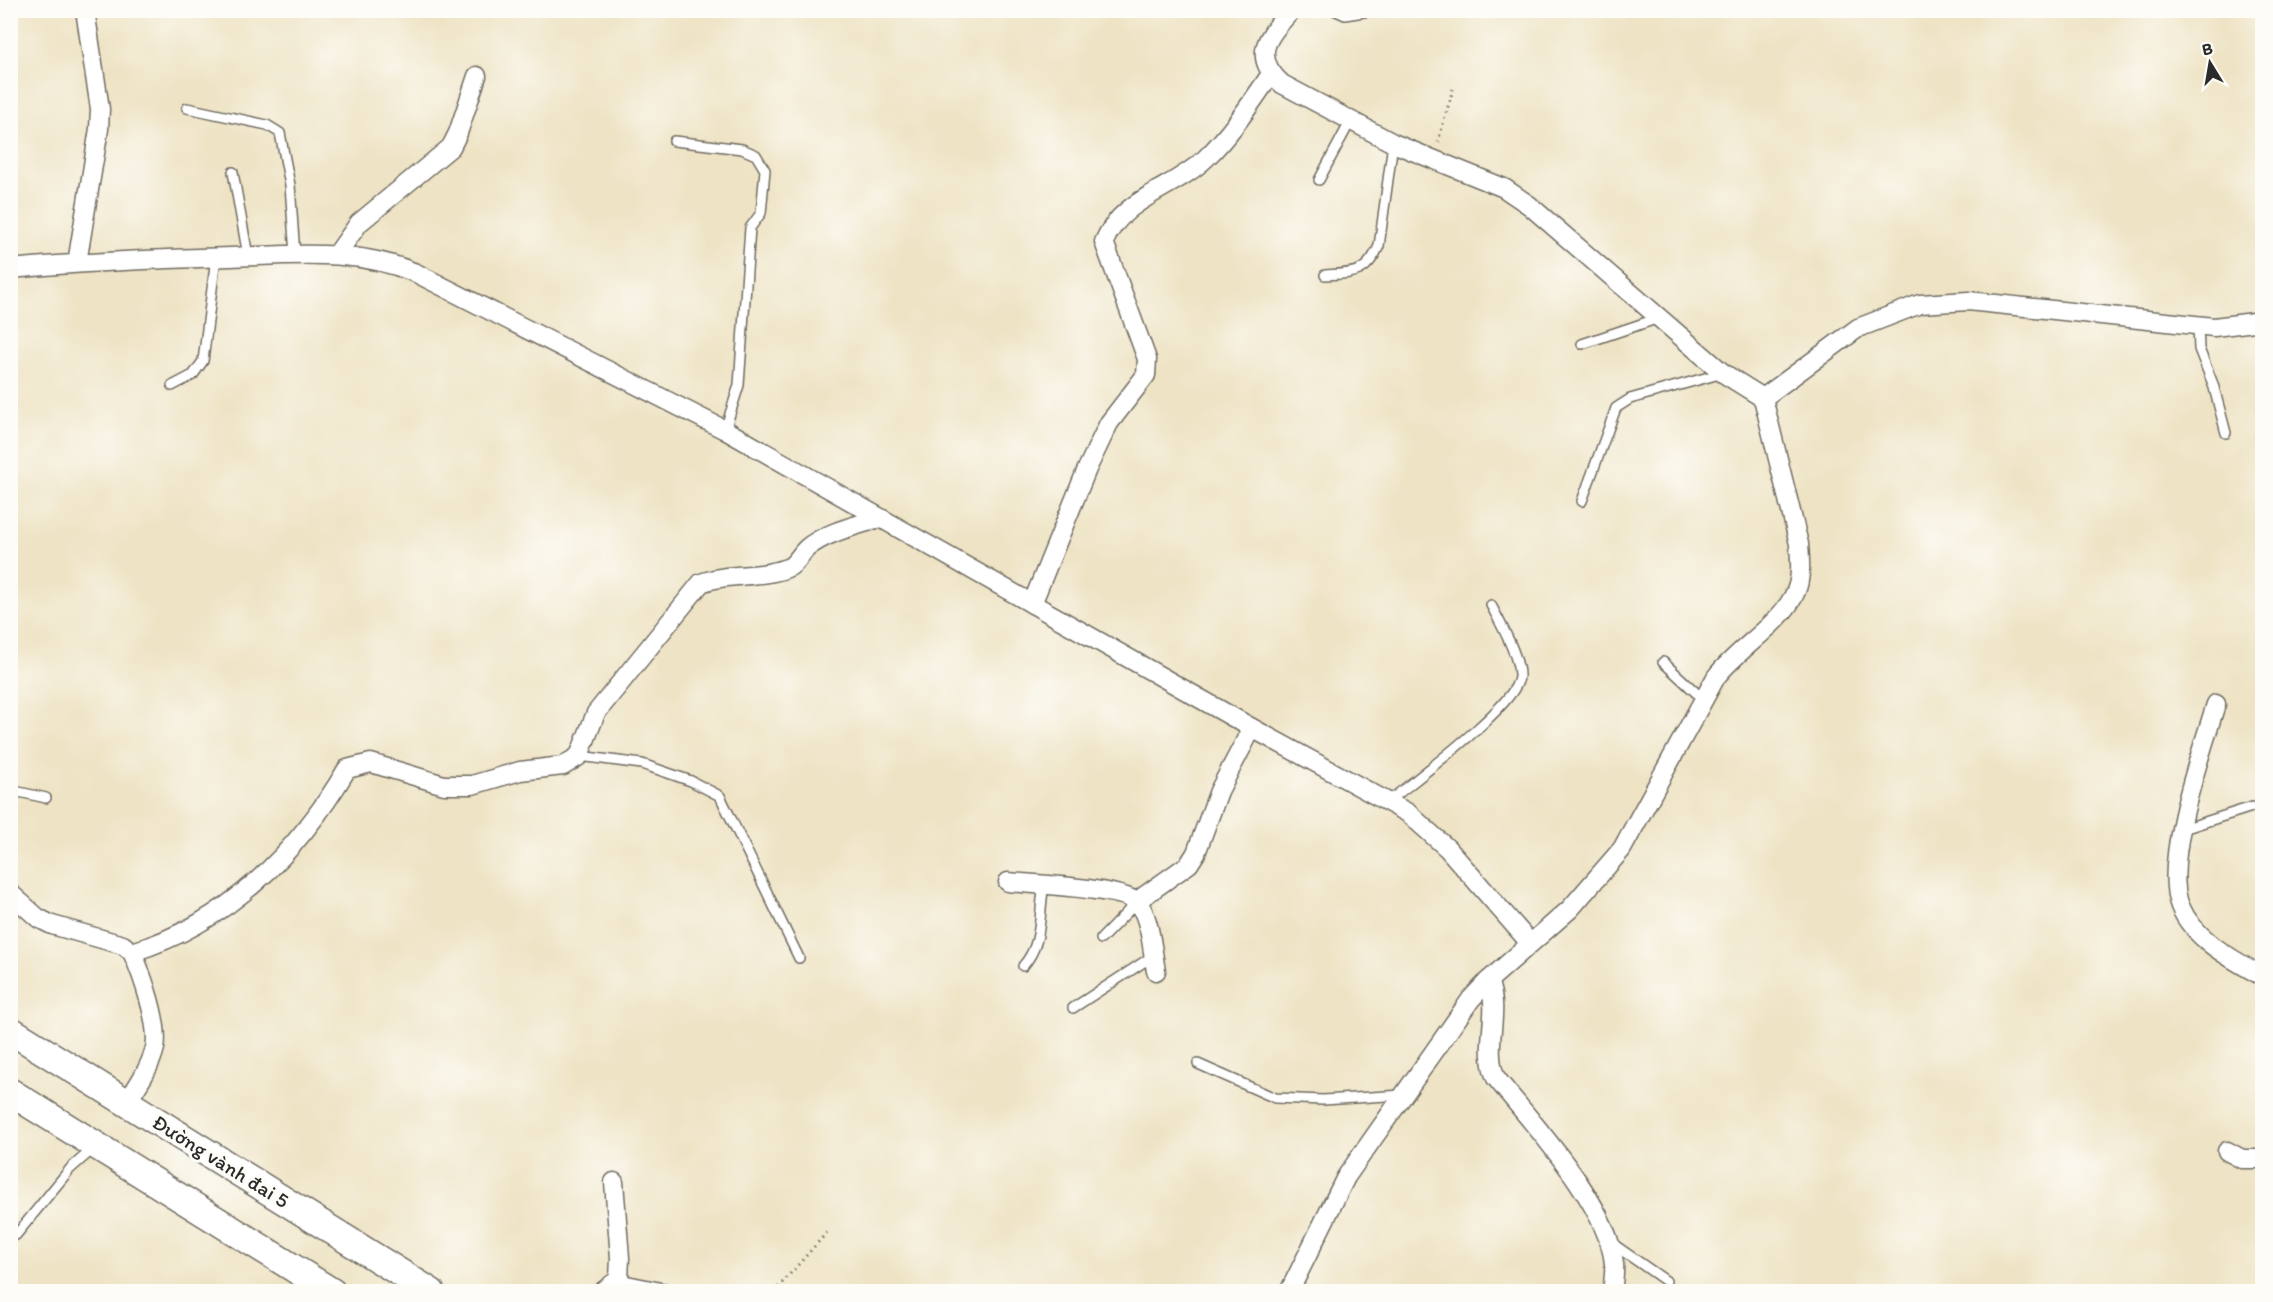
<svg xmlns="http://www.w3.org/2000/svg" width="2273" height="1302" viewBox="0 0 2273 1302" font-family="Itim,sans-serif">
  <rect width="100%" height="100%" fill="#fdfcf7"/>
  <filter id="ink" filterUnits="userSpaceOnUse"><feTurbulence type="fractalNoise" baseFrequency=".0167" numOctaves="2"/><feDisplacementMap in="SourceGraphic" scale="12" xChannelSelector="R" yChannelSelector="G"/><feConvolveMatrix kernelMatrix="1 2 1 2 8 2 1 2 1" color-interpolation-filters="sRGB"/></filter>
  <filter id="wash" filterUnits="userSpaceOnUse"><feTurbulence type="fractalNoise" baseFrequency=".008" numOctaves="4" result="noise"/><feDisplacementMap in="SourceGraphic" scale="24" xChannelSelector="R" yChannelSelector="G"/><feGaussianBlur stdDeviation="1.35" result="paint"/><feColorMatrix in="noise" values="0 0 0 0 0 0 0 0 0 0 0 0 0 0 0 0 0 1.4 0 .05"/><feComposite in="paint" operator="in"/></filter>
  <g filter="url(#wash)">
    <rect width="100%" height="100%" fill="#eee3c4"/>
  </g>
  <g filter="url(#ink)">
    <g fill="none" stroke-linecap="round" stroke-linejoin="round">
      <g stroke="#6f6b61" stroke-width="12">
        <g id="service">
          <path d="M1334,10L1345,15L1376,10"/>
          <path d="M187,108L267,125L280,133L290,185L295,255"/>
          <path d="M674,141L742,149L756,155L765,170L761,213L750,228L739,385L725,430"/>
          <path d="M233,172L248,256"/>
          <path d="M1319,180L1351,120"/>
          <path d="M1325,275C1354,273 1366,275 1379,246L1393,143"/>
          <path d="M2198,325L2199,349L2213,384L2226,433"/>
          <path d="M1582,344L1659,318"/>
          <path d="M172,386L193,375L203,361L216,257"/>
          <path d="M1582,501L1616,408L1630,399L1723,373"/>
          <path d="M1663,662L1704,700"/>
          <path d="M579,756L642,764L691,781L720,796L799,958"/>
          <path d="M10,790L46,798"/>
          <path d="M1388,802C1413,781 1517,705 1519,677C1520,657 1500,623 1491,605"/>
          <path d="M2183,829L2252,807"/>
          <path d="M1101,939L1137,902"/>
          <path d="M1023,966C1044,942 1038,916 1044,885"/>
          <path d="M1073,1008L1153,956"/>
          <path d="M1198,1064L1275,1098L1323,1100L1403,1095"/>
          <path d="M10,1237L16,1235L70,1169L95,1147"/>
          <path d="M1610,1242L1666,1281"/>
          <path d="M619,1279L682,1292"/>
        </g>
      </g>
      <g stroke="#6f6b61" stroke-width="21">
        <g id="minor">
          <path d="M337,254L359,223L451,147L458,133L477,76"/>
          <path d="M77,263L99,129L100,109L85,10"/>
          <path d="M10,269C84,262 157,259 231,257C294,255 356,248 416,273L725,430L1252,728L1408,813L1448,849L1530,943"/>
          <path d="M1763,398L1858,328L1920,304L1968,301L2214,327L2262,321"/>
          <path d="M1032,604L1087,469L1109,423L1146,375L1147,359L1104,242C1122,198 1174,189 1206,158C1231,134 1251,103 1271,74"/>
          <path d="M2216,704C2202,750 2162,862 2180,906C2194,940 2232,959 2262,976"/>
          <path d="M1008,882C1032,884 1127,888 1139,904C1151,922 1152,950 1156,971"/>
          <path d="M10,893L38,918L52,925L123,945L132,952C142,974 160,1025 155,1048C150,1068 138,1085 127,1102"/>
          <path d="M1137,901L1189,864L1196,853L1219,791L1252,728"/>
          <path d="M132,952C227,924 298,852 347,769L371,763L444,785H472L520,771L563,766L579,756L596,713L701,583C729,572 759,579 787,568C796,565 800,554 807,548C826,532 856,526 880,518"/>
          <path d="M1488,981C1502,1013 1482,1047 1496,1078C1532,1123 1609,1205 1614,1264C1615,1273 1613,1282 1612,1292"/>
          <path d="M2227,1151L2242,1159H2262"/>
          <path d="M602,1292L619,1279L620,1258L614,1182"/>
          <path d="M1289,1292L1346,1177L1471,999L1488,981L1570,909L1622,849L1716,677C1738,648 1783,623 1796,591C1802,577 1800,559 1799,544L1763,398L1723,373L1529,205L1504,188L1393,143L1282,84C1250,56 1268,35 1292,10"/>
        </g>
      </g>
      <g stroke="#6f6b61" stroke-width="30">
        <g id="secondary">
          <path d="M10,1030L431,1292"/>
          <path d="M10,1092L332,1292"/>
        </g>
      </g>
      <g stroke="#6f6b61" stroke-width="3" stroke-dasharray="1.5 4.5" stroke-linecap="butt">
        <path d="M1438,142L1453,89"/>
        <path d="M774,1292L829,1230"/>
      </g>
      <use href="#service" stroke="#fff" stroke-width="9"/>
      <use href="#minor" stroke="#fff" stroke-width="18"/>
      <use href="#secondary" stroke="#fff" stroke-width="27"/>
    </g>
  </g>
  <g text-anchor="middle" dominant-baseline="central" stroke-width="6" stroke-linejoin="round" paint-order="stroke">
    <g font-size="21" fill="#2b2b2b" stroke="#fdfcf7">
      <text transform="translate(221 1161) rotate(32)">Đường vành đai 5</text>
    </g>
  </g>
  <rect width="2273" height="1302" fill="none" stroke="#fdfcf7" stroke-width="36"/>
  <g transform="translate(2210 63) rotate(349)" stroke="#fdfcf7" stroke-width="4.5" paint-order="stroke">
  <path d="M0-4.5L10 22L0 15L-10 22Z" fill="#2b2b2b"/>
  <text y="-9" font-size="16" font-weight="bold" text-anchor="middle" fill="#2b2b2b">B</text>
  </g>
</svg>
